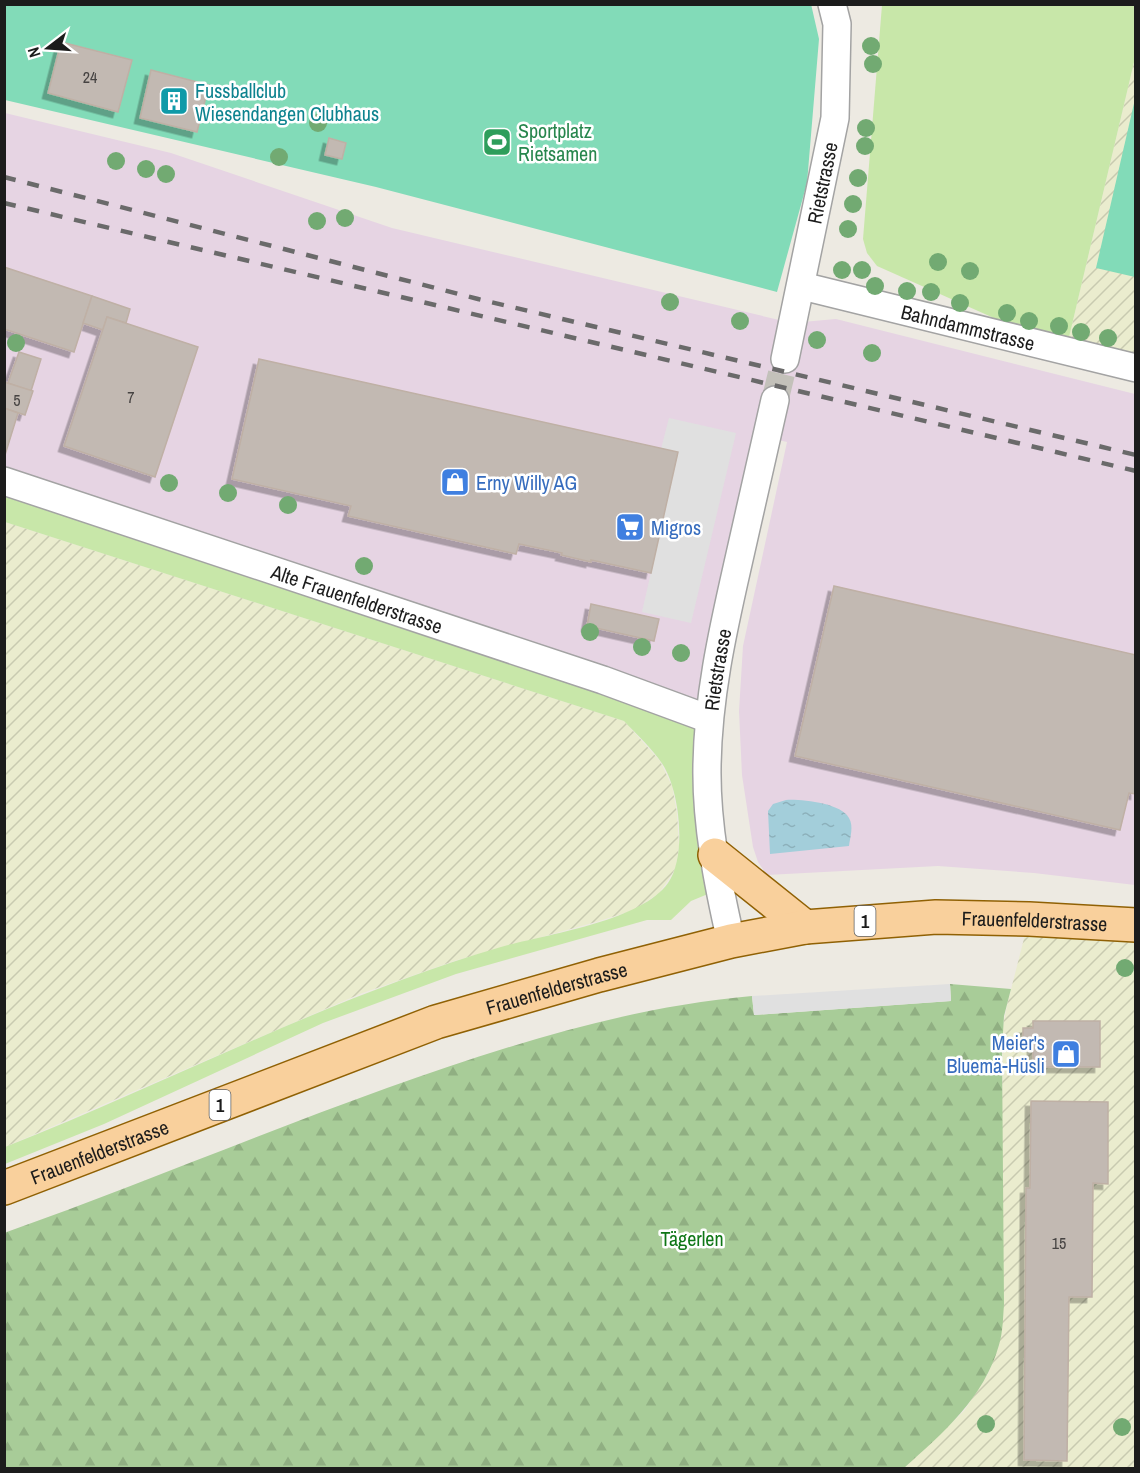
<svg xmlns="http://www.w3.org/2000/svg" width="1140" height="1473" viewBox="0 0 1140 1473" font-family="'Archivo Narrow',sans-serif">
  <defs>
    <pattern id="farmland-furrows" width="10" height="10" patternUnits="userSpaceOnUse" patternTransform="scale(1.5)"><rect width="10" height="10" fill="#eaecce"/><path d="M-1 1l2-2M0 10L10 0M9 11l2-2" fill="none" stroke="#c8cab0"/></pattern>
    <pattern id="forest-firs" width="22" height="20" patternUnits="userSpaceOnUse" patternTransform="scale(1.5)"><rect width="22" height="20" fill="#a8cc98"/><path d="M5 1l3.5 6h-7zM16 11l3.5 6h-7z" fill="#90af82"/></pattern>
    <pattern id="water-ripples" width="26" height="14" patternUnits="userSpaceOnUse" patternTransform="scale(1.5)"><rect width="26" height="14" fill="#a3ceda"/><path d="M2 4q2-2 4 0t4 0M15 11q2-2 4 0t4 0" fill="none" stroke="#8cb0ba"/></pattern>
    <filter id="shadow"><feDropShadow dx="-5.5" dy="5.5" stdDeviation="0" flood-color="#0004"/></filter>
  </defs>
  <rect width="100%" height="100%" fill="#edeae2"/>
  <path fill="#e6d4e3" d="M5,113L171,153L392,228L792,323L836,319L1135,394V885L1034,873L938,866L767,875L758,862L753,847L742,775L739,711L743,646L787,442L754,434L709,719L5,481Z"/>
  <g fill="url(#farmland-furrows)">
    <path d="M1135,58V368L1066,350Z"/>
    <path d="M5,522L624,721L660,761L672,786L677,813L679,846L676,867L671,876L659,893L634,910L596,922L454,961L360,994L5,1147Z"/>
    <path d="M1029,919L1135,925V1468H904L964,1411L988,1374L999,1345L1003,1026L1007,1005Z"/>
  </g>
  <g fill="#c8e7a9">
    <path d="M882,5H1135V58L1066,350L877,266L867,253L863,239Z"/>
    <path d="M5,481L709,719L720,889L691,901L671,920H647L456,974L323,1023L104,1124L5,1164V1147C171,1082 329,997 501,947C546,934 640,922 668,883C687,856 680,792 663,765C653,749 637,735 624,721L5,522Z"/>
  </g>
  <path fill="url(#forest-firs)" d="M950,984L1011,989L1004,1016L1002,1049L1004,1304C1003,1317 1003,1332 999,1345C984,1398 943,1433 904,1468H5L4,1233C133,1187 259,1134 387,1088C505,1046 627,1007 752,996L754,1015L951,1001Z"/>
  <g fill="#82dbb8">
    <path d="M811,4L819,39L807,183L777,292L376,187L5,100V5Z"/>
    <path d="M1135,99L1136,277H1135L1096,268Z"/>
  </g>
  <g fill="#e0e0e0">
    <path d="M669,418L736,433L691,623L642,612L678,453L661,449Z"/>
    <path d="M950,984L951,1001L754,1015L752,996Z"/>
  </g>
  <path fill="url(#water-ripples)" d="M786,800C801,799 841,803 849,818C854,826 850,838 849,846L770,854L768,811L773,804Z"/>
  <g fill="#c2b9b2" stroke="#bfb0a5" stroke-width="1.5" filter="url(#shadow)">
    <path d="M61,42L132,60L118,112L48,93Z"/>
    <path d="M151,70L209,85L197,132L140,118Z"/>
    <path d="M329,138L346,143L342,159L325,155Z"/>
    <path d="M4,267L92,296L74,352L4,329Z"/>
    <path d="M92,296L130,309L126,323L107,317L103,330L83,323Z"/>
    <path d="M107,317L198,347L155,477L64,446Z"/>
    <path d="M19,352L41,359L31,391L8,383Z"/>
    <path d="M259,359L678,452L651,573L591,560V562L561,555L562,553L519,544L516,554L348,516L351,506L232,479Z"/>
    <path d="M4,382L33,391L25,415L4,408Z"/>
    <path d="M4,408L18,413L5,455H4Z"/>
    <path d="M834,586L1136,655V794L1129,793L1120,830L795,756Z"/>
    <path d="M591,604L659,619L654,641L587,626Z"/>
    <path d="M1033,1021H1100V1067H1033V1042H1023V1028H1033Z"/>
    <path d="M1031,1101L1108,1102V1184L1093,1183L1092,1297H1069L1067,1461L1024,1460L1026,1188H1030Z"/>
  </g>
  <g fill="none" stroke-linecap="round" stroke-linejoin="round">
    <path stroke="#c3c1ba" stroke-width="27" stroke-dasharray="27 14" stroke-linecap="butt" d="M775,400L785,359"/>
    <g stroke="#a3a3a3" stroke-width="30">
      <g id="minor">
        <path id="s1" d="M802,286L1136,368"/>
        <path id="s2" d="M785,359L835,118L837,24L832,4"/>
        <path id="s3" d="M4,481L603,680L709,719"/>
        <path id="s4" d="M731,941C718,884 706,824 707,766C708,698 722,634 737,568C750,512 762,456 775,400"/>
      </g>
    </g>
    <g stroke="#906104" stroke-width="36">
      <g id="major">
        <path d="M715,855L805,927"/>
        <path id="s5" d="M4,1188L436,1022L599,975L731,941L805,927L936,917L1029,919L1136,925"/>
      </g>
    </g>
    <use href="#minor" stroke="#fff" stroke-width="27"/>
    <use href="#major" stroke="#f9d09c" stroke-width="33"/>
    <g stroke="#6a6a6a" stroke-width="4.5" stroke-dasharray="12 12" stroke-linecap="butt">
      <path d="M4,177L478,299L1136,455"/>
      <path d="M4,203L1136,471"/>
    </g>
  </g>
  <g fill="#72aa72">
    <circle cx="871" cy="46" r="9"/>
    <circle cx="873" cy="64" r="9"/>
    <circle cx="318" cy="123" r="9"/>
    <circle cx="866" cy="128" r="9"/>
    <circle cx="865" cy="146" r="9"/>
    <circle cx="279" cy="157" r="9"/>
    <circle cx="116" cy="161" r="9"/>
    <circle cx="146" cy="169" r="9"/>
    <circle cx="166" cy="174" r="9"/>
    <circle cx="858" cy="178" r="9"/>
    <circle cx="853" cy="204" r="9"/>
    <circle cx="345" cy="218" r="9"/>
    <circle cx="317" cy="221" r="9"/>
    <circle cx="848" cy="229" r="9"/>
    <circle cx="938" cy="262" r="9"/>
    <circle cx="842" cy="270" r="9"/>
    <circle cx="862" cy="270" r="9"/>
    <circle cx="970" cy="271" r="9"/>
    <circle cx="875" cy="286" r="9"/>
    <circle cx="907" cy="291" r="9"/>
    <circle cx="931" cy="292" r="9"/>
    <circle cx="670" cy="302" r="9"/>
    <circle cx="960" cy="303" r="9"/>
    <circle cx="1007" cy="313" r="9"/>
    <circle cx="740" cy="321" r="9"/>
    <circle cx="1029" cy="321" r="9"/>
    <circle cx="1059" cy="326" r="9"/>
    <circle cx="1081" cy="332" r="9"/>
    <circle cx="1108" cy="338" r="9"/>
    <circle cx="817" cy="340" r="9"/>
    <circle cx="16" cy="343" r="9"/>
    <circle cx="872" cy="353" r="9"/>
    <circle cx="169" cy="483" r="9"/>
    <circle cx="228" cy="493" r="9"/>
    <circle cx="288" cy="505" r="9"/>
    <circle cx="364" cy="566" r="9"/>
    <circle cx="590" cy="632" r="9"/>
    <circle cx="642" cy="647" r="9"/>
    <circle cx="681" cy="653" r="9"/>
    <circle cx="1125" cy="968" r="9"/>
    <circle cx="986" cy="1424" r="9"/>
    <circle cx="1122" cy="1427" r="9"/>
  </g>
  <defs>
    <g id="building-square" transform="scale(1.5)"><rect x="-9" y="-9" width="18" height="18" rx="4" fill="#0f9aa8" stroke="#fff"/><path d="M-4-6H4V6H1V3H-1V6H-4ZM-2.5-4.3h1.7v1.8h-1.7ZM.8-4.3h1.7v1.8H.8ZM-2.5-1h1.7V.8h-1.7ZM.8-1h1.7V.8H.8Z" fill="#fff"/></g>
    <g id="stadium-square" transform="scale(1.5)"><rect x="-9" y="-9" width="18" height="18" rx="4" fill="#2e9e5b" stroke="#fff"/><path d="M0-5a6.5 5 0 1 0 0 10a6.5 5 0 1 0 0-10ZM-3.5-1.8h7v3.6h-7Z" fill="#fff"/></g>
    <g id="shop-square" transform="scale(1.5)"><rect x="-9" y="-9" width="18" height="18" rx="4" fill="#3f7fe0" stroke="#fff"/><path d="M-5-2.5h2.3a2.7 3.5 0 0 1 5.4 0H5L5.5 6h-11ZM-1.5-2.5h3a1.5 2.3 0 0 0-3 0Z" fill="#fff"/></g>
    <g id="supermarket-square" transform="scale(1.5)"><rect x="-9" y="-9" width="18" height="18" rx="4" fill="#3f7fe0" stroke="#fff"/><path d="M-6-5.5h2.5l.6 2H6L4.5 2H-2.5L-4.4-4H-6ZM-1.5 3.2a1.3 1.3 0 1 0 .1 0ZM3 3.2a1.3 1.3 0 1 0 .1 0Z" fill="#fff"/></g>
  </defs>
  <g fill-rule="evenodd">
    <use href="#building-square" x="174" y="101"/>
    <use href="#stadium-square" x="497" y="142"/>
    <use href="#shop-square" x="455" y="482"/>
    <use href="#supermarket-square" x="630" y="527"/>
    <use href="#shop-square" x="1066" y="1054"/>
  </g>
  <g text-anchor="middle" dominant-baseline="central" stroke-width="5" stroke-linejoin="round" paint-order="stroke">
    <g font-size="16" fill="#464342">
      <text x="90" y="77">24</text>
      <text x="131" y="397">7</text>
      <text x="17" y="400">5</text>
      <text x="1059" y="1243">15</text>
    </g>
    <g fill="#fff" stroke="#606060" stroke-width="1.5">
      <rect x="854.5" y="906" width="21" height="30" rx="4.5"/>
      <rect x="209.5" y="1090" width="21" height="30" rx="4.5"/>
    </g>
    <g font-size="18" font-weight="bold" fill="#1c1c1c">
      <text x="865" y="921">1</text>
      <text x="220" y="1105">1</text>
    </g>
    <g font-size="20" fill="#0d838f" stroke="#fff" text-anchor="start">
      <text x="195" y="90">Fussballclub<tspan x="195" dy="23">Wiesendangen Clubhaus</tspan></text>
    </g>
    <g font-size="20" fill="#27864d" stroke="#fff" text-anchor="start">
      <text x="518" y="130">Sportplatz<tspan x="518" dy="23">Rietsamen</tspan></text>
    </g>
    <g font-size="20" fill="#1c1c1c" stroke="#fff">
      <text stroke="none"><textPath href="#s2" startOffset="180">Rietstrasse</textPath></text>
      <text stroke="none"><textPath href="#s1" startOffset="171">Bahndammstrasse</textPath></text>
      <text stroke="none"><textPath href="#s3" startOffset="372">Alte Frauenfelderstrasse</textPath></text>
      <text stroke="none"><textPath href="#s4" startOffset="274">Rietstrasse</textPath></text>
      <text stroke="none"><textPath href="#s5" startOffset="1074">Frauenfelderstrasse</textPath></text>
      <text stroke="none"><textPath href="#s5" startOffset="588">Frauenfelderstrasse</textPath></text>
      <text stroke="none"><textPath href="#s5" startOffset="102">Frauenfelderstrasse</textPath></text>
    </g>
    <g font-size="20" fill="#366cbe" stroke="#fff" text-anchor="start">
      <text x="476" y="482">Erny Willy AG</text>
      <text x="651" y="527">Migros</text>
      <text x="1045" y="1042" text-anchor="end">Meier's<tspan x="1045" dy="23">Bluemä-Hüsli</tspan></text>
    </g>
    <g font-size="20" fill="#0e7616" stroke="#fff">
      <text x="692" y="1238">Tägerlen</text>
    </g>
  </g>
  <rect width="1140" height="1473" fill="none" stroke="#1c1c1c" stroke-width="12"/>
  <g transform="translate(48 48) rotate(253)" stroke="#ffffff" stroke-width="4.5" paint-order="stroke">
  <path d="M0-4.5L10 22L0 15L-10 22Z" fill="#1c1c1c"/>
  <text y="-9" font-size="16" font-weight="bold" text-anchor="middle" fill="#1c1c1c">N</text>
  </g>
</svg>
